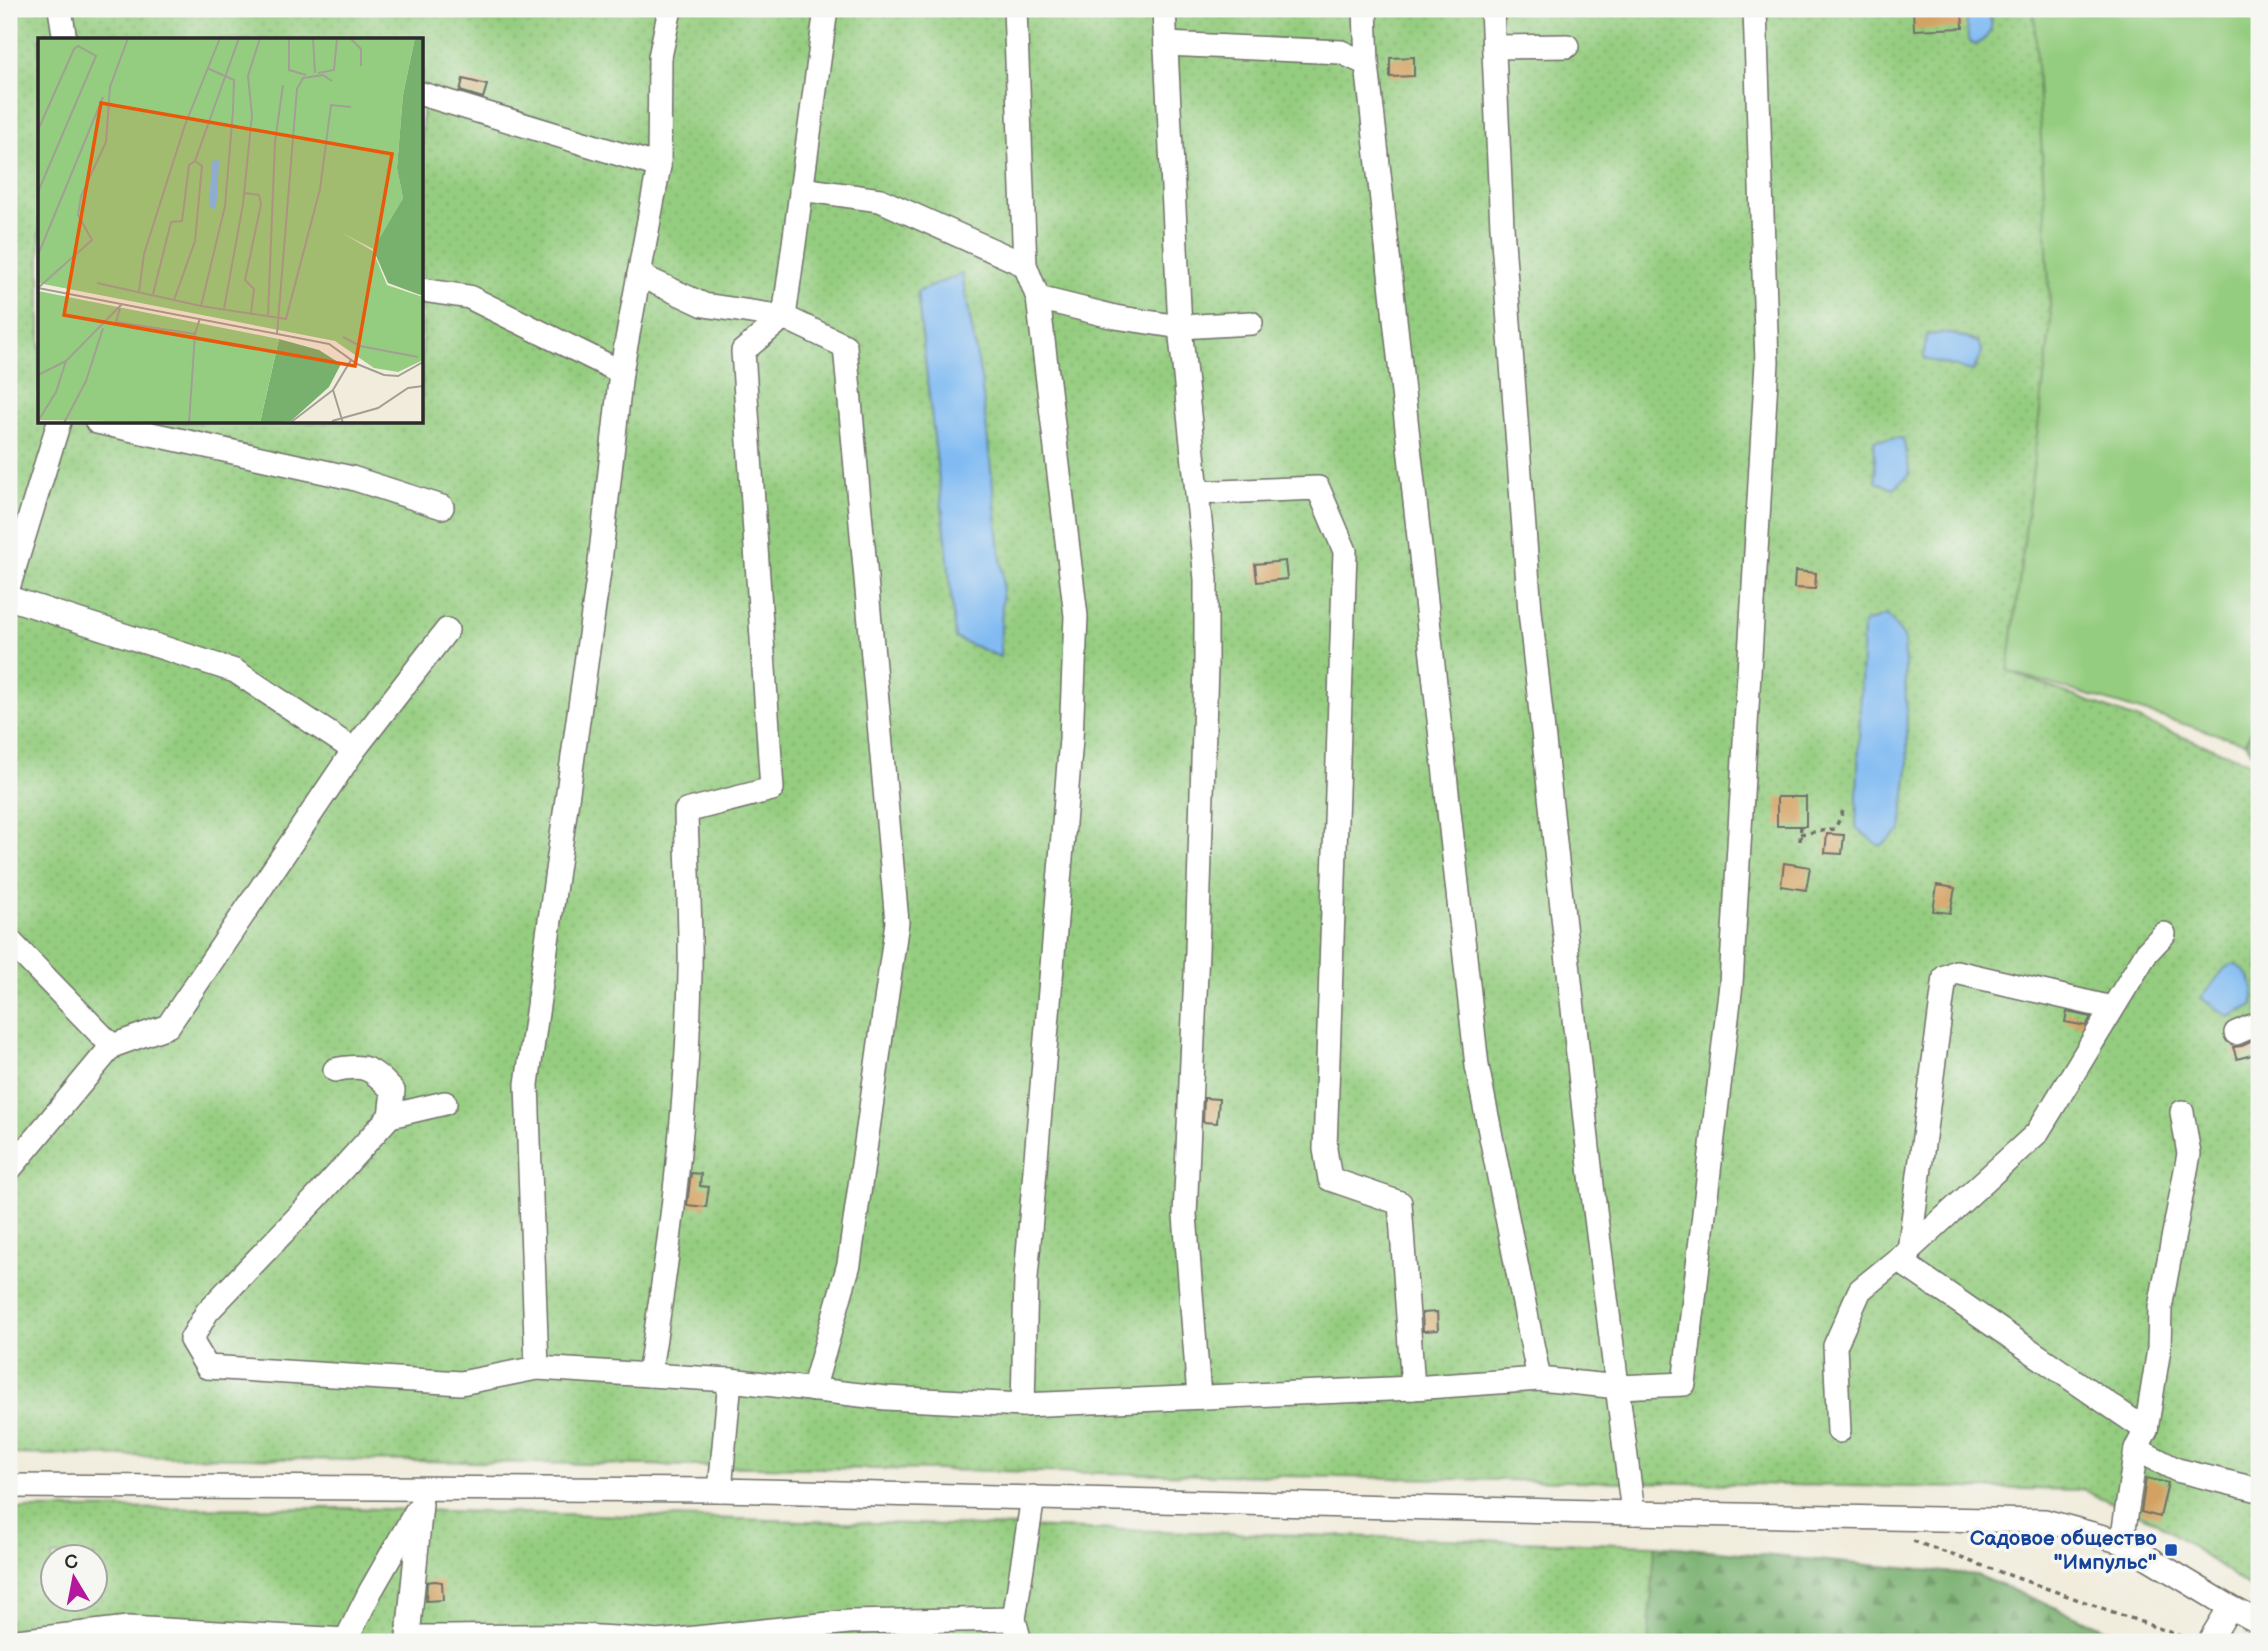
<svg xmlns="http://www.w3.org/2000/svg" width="2268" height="1651" viewBox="0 0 2268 1651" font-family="'Balsamiq Sans',sans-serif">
  <defs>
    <pattern id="forest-firs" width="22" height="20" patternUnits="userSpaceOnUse" patternTransform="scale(1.75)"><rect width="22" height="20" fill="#78b06e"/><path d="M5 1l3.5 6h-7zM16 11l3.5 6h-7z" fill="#638f5b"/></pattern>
    <pattern id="garden-dots" width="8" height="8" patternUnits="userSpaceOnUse" patternTransform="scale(1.75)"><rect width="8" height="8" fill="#95cd80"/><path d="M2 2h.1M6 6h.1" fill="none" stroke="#81b06f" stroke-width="1.8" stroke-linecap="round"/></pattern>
  </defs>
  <rect width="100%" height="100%" fill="#f6f6f2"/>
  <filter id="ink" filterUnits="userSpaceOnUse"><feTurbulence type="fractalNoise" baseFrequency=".0143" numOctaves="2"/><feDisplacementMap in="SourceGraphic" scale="14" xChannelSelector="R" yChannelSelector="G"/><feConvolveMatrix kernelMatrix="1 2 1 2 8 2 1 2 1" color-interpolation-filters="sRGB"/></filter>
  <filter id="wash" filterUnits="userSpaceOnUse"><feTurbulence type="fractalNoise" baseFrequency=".00686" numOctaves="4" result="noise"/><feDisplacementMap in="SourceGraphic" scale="28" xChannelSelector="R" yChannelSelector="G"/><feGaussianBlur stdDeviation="1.57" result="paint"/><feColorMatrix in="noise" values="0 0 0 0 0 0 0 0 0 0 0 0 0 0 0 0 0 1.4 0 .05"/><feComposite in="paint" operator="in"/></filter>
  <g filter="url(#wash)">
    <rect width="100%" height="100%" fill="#f1ecdb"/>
    <path fill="#95cd80" stroke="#607c56" stroke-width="2" d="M1996,9H2259V709L2246,743L2008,671Z"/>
    <g fill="url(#forest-firs)" stroke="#526e4c" stroke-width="2">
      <path d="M2259,709V762L2246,743Z"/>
      <path d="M1655,1545L1977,1575L2137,1642H1648Z"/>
    </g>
    <g fill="url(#garden-dots)" stroke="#607c56" stroke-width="2" fill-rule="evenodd">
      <path d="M9,9H2034L2051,322L2008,671L2247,761L2259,779V1593L2155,1521L2083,1490L9,1454ZM40,40H422V422H40Z"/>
      <path d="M345,1508L1655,1545L1648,1642H9V1509ZM52,1556H94V1598H52Z"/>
    </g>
    <g fill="#81bbf2" stroke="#56738e" stroke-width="2">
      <path d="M1966,9H1983C1985,13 1988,16 1990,19C1996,29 1983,42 1975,45L1968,40Z"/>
      <path d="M962,274L981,379L1003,577L1000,657L955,638L947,549L917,292Z"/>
      <path d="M1949,333L1978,342L1982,353L1973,371L1924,359L1926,335Z"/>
      <path d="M1903,438L1910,474L1894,488L1876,482L1874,440Z"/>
      <path d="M1887,615L1904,637L1908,767L1901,831L1880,846L1856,828L1863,623Z"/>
      <path d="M2234,964C2252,972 2255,987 2254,1005L2229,1017L2201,998L2225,968Z"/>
    </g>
    <g id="blocks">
      <g fill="#d3a262">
        <path d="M1913,9H1962L1963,28L1914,30Z"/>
        <path d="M1414,57V76L1390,77V58Z"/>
        <path d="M463,79L487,85L483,98L460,91Z"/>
        <path d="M1285,561L1287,579L1257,582L1255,564Z"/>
        <path d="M1795,571L1816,573L1815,589L1794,588Z"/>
        <rect x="1777" y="797" width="29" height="29"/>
        <path d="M1827,834L1844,835L1842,854L1825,853Z"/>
        <path d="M1784,863L1810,867L1806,890L1781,886Z"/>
        <path d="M1937,885L1955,888L1950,913L1933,911Z"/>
        <path d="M2067,1012L2091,1017L2086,1026L2065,1022Z"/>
        <path d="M2259,1038V1053L2237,1059L2233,1047L2242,1046Z"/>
        <path d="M1204,1098L1219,1099L1217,1123L1203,1122Z"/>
        <path d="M691,1173L701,1174L700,1186L709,1187L706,1207L687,1205Z"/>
        <path d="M1437,1312L1438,1330L1423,1331L1422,1313Z"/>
        <path d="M2146,1478L2168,1483L2160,1517L2141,1512Z"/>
        <path d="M435,1581L442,1582L443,1600L426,1601L427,1582Z"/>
      </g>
    </g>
  </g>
  <g filter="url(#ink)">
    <use href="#blocks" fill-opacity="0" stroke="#706f69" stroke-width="2"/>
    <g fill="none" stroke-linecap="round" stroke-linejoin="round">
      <g stroke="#706f69" stroke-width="26">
        <g id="minor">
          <path d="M60,9L65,40"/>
          <path d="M1015,9L1025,265L1038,298L1076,616L1071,739L1026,1278L1023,1405"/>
          <path d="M1164,9L1180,327L1206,579V666L1197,951L1185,1215L1199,1397"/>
          <path d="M1365,9L1367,64L1477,1066L1539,1379"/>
          <path d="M1492,9L1502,227L1530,611L1593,1194L1633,1513"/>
          <path d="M1166,44L1341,52L1367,64"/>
          <path d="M1494,47L1567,46"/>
          <path d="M422,94L659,166"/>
          <path d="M801,189L880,200L1025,265"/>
          <path d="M639,275L704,305L784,317"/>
          <path d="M422,290L469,297L621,372"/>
          <path d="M1038,298L1115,317L1180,327L1251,323"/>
          <path d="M97,422L352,478L442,507"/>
          <path d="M1197,493L1318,488L1345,551L1325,1149L1330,1179L1400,1203L1413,1388"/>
          <path d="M9,585L59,422"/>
          <path d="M9,598L235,671L354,750"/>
          <path d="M9,940L112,1046L9,1170"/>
          <path d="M2112,1008L1956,972L1945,977L1907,1266L2146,1430"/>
          <path d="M2236,1033L2259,1023"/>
          <path d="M112,1046L168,1026L354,750L447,630"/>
          <path d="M335,1070C366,1063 372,1069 393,1091L390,1116"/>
          <path d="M445,1103L390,1116L316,1198L207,1312L191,1340L207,1367L461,1383L537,1368L730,1380L886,1398L1023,1405L1413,1388L1539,1379L1619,1387L1684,1384L1731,984L1767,362L1755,9"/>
          <path d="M537,1368L527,1084L599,571L621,372L659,166L660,57L670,9"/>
          <path d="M649,1375C671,1242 688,1106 690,971C691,918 687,864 686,811L772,789L743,351L784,317"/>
          <path d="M813,1390L849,1264L897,922L845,346L784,317L826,9"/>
          <path d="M1839,1431L1835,1346L1860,1290L1909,1250L2037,1133L2147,952L2164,934"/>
          <path d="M2136,1449L2177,1470L2259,1490"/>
          <path d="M9,1486L720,1490L1633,1513L2045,1521L2122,1542L2230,1607L2259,1622"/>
          <path d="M720,1490L730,1380"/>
          <path d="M421,1504L408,1637C491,1638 573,1631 656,1642"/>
          <path d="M2122,1542L2136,1449L2146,1430L2159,1349L2160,1308L2189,1154L2182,1112"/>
          <path d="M9,1642L128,1628L347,1640"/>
          <path d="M345,1642L370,1592L417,1510"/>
          <path d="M657,1642L849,1622L1014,1619"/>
          <path d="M1020,1642L1014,1619L1033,1497"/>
          <path d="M2209,1642L2230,1607"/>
        </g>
      </g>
      <g stroke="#706f69" stroke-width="3.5" stroke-dasharray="5 5" stroke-linecap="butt">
        <path d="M1800,834L1835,829L1843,811"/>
        <path d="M1800,841L1801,826"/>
        <path d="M1913,1541L2189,1639"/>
      </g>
      <use href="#minor" stroke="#fff" stroke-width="23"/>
    </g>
  </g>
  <rect fill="#1a4fb4" stroke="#f6f6f2" stroke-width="2.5" x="2164" y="1543" width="14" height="14" rx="3.5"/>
  <g text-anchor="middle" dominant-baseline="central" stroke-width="7" stroke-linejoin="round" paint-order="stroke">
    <g font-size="21" font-weight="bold" fill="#164399" stroke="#f6f6f2" text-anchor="end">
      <text x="2157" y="1538">Садовое общество<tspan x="2157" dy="24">"Импульс"</tspan></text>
    </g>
  </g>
  <g transform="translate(38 38)">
    <rect width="385" height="385" fill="#f1ecdb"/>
    <path d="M343,0H377L365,57L359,130L365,160L335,211L306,196Z" fill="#95cd80"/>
    <path d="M377,0H385V258L350,245L335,211L365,160L359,130L365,57ZM241,301L281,312L303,326L291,349L253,383L222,385Z" fill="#78b06e"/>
    <path d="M0,0H350L328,81L319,152L306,196L335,213L349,247L385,259V322L360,334L336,330L297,303L0,245ZM0,253L241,301L222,385L0,382Z" fill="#95cd80"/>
    <path d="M181,122L179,162L177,172L171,168L174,123Z" fill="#81bbf2"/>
    <path fill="none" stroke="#a29f95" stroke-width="2" d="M251,0V32L268,37M275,0L277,35M312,0L323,11V28M280,35L296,32L299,0M0,92L36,11L40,8L58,18L0,154M206,155L221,157L223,166L207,242L216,251L213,275M0,217L65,59M59,245L163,268L248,281L282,151L293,67L313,69M1,249L54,202L40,177L43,158L68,104L72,49L90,0M0,250L291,306L319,326L346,337L360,338L385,324M101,253L106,216L147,87L182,0M115,256L133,184L144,183L151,127L157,123M136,262L157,203L164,128L157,123L201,0M163,268L187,168L195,73L196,42L169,30M82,270L78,284L157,296M186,271L205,166L214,77L210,38L222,0M230,277L237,104L245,47M239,296L259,51L265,40L285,37L294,43M305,299L322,308L380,319M0,337L28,323M0,383L18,354L28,323L84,266M294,383L340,370L370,350L385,348M26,385L48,343L65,290M151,385L157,296L162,280M252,385L295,352M305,385L295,352L313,322"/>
    <path fill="#e8590c" fill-opacity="0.15" stroke="#e8590c" stroke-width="3.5" d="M63,65L354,116L317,328L26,277Z"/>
    <rect width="385" height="385" fill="none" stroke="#2b2b2b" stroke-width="3.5"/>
  </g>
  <rect width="2268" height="1651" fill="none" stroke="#f6f6f2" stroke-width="35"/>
  <g transform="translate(74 1578) rotate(350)"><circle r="33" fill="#f6f6f2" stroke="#a5a5a2" stroke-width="2"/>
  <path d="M0-5L12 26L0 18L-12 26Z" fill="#b5179e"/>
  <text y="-10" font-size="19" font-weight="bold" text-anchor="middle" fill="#2b2b2b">С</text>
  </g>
</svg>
